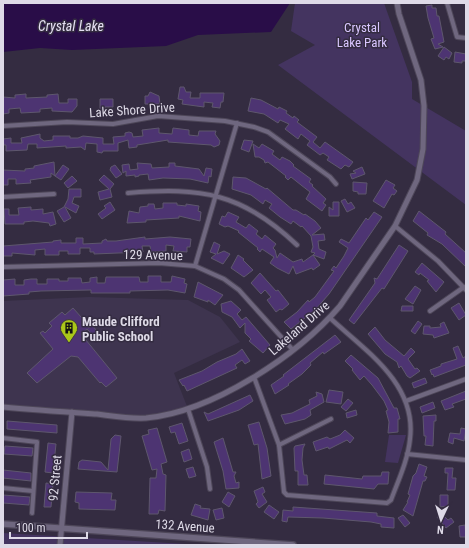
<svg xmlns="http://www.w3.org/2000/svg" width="469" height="548" viewBox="0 0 469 548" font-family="'Roboto Condensed',sans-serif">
  <rect width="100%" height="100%" fill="#342c41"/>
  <path fill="#3e344f" d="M89,297L188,300L220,317L240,342L174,373L188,409L144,418L3,407V301Z"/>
  <g fill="#443460">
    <path d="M295,3H384L412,82V99L466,131V205L278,65L315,45L291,31Z"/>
    <path d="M389,435H406L398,463L385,462Z"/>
    <path d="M3,533L202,545H3Z"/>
  </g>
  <path fill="#290d48" d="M3,3H290L271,32L198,35L166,46L72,50L40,48L3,52Z"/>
  <g fill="#4d3472" stroke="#5e576d">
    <path d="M432,5V8H436L437,16H439L444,42L438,44L443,47L435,49L431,39L434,38L428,18L426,6Z"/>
    <path d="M444,47L452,53L449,59L446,57L444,60L438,56Z"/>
    <path d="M455,52L466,54V61H462V63L454,62Z"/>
    <path d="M180,87H184L186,92H191L190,98H200V93H224L223,102H221L220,108L212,107L213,103L204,102V107L182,104L183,100L178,99Z"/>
    <path d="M150,92L159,96L160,104H145V96H148Z"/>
    <path d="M26,94V98L47,97V95L58,94L59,103H68V99H77V106L72,112L52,111V108L40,109V112L21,113L20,108L9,109V113L3,114V97L15,98V95Z"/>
    <path d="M251,98L261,100L278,109L279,107L287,111L286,113L293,118L294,116L299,120L297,122L317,137L313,142L320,148L325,142L353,162L349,167L345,165L341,169L327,160L329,157L323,153L320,155L307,145L310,141L301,134L298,139L285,129L289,124L280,120L278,123L264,114L248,111Z"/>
    <path d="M100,99H113V107H105V111H100Z"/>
    <path d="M159,128V133L172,134L173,128L189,130V135L198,136L199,131H216L215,134L220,141L219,145L214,147L211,145L168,142V140L137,145V147L129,148L128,140L118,143V151H103L102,153L97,152V144L86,143L85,150L81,147L66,148V146L37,148V144H28L27,150L6,151V145H4L3,139L11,138V143H22L21,138L40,134V138L44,141L53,140V136H70V138H78L83,136L103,138V144H114L113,137L125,136V133L129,132L132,133L133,137L143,136L142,130Z"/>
    <path d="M244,140L253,141L249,152L241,149Z"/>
    <path d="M253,144L259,148L262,144L274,151L272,154L280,160L282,157L290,161L294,165L293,166L311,179L309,182L313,185L312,186L326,199L323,203L326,205L322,211L306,199L310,192L301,185L291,177L288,180L285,177L286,176L268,162L265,163L264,160L259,157H255Z"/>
    <path d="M54,162L55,176L51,173V177L30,180L31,183L16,184V179H8V185H3V170L25,171V169L34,168V166Z"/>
    <path d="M137,163L151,164L152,168L169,167V163H175V166L199,169L204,176L206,168L212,169L211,177L209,176L208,183L190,179L163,178L149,180L148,174L139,175V176L135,177V175L126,176V171L123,173L122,165L129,164L130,170L138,169Z"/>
    <path d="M63,165L69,169L61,180L55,176Z"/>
    <path d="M115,165L122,174L116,178L110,170L111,167Z"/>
    <path d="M362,167L365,174L352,179L350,174L356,173L353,171Z"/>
    <path d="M104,175L114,184L110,189L112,197L100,200L98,192L109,189L99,180Z"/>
    <path d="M72,176L77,181L68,188L64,183Z"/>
    <path d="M233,177L246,178L266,189L267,188L293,210H296L304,215L305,214L315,221L321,228L312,235L324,234L325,240L318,241L319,249L326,252L324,259L313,255L315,253L311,252L313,247L311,236L302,226L301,227L293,221L291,224L280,217L269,208L272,204L265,200L263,204L251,195L232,189Z"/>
    <path d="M386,180L395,185L393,188L397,191L394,195L392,194L384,208L373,201Z"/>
    <path d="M353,182L367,183L366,194H358V192L353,191Z"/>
    <path d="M69,189H81V197H74L72,203L79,206L76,213L65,207L71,218L64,222L57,211L64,207L68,199Z"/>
    <path d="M345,199L348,204L351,202L355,208L347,212L341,201Z"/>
    <path d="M110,202L115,210L102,219L98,214L106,208L104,206Z"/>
    <path d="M333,202H339V216H329V207L333,210Z"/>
    <path d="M163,203H177V205L186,206V204L199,206L198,211L201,212L200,221L179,216V218L146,220V222L127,223L129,211L139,213L140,207L148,206V204H154L155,209L163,208Z"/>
    <path d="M31,207V210L43,209V214L53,212L56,224L50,226L49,223L33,221L24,222V224H5L4,209H9V215H19L18,208Z"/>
    <path d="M419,211L446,232L445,234L466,253V267L442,244L427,235L428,233L413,221Z"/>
    <path d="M228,212L239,217L236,222L246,228L249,224L258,231L256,234L262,239L265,235L276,244L273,248L275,250L277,258L280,253L293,262L302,259L303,262L313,255L320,265L313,270L312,268L296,274L293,266L289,274L277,268L270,263L274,257L262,249L260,252L257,249L258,248L238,232L239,231L228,226L225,227L219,224L222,216L225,217Z"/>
    <path d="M374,212L382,217L329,294L315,310L291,329L284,322L297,312L308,300L309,302L315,297L334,271L331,270L334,266L336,268L344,256L348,248L339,242L341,239L349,243L366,218L368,220Z"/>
    <path d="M145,237V239L170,237L191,239L190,247H187V252L173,251L174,246L166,245V251L151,252L150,246H142L143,252L94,254V252H90V248H80V254H68V251H59V255H45V249L35,250V255L12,253V256H3V246L53,242V241L61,240V243H76V238H83V244L102,243V241L106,239L107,241H116Z"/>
    <path d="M214,242L220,245L217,254L224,251L230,254L223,264L211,258L216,254L210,252Z"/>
    <path d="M399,245L408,251L384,289L382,288L354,324L349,320L375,283L374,278L377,279Z"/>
    <path d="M238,255L244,259L243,260L253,270L244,277L231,268Z"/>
    <path d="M422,263L444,282L436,292L427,281L429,280L420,273L419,275L415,272Z"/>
    <path d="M260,273L276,291L278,290L289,304L282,310L280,309L276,312L267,300L271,297L265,290L261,294L251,283Z"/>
    <path d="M148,276H161V282H171L172,276L185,279L184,283L187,284L185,293L168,290L130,291V293H91V290L41,291L29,292V294L3,296V280L15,279V285H24V280L31,279H37V284H47V279H59V281H68V278H81L82,283L90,282V278L97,277V283H105L106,277H139L140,282H148Z"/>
    <path d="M198,282L223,295L215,305L208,300V302L194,297Z"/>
    <path d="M415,286L421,290L413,304L405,299Z"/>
    <path d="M231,301L241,310L237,314L242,320L246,317L270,345L263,353L249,341L251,339L245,333V323L240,328L232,317L222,312L221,304Z"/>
    <path d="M459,303L466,315L459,320L451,308Z"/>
    <path d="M402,306H413V311H401Z"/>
    <path d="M73,308L90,327L88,328L92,325L100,335L95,338L87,329L81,334L117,378L106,387L101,382L100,383L78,357L71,356L37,383L27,373L53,349L40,333L43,331L45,333L52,326L49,323L62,312L65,315Z"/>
    <path d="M418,321L422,324L415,334L411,331Z"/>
    <path d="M444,322L449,333L434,338L433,335L423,334L424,326H430V328L441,327L440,324Z"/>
    <path d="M375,327L385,340L404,356L411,348L415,352L408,359L415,369L417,368L420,371L410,378L407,376L401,366L399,368L397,362L385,354L368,334Z"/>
    <path d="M335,335L341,342L324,354L323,352L310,363L311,365L302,374L288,384L289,385L275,394L271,385L284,376L283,375Z"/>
    <path d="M458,346L463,358L466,356V365L434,377L433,374L432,375L430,370L441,366V364L457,359L453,348Z"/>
    <path d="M242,349L250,361L245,364L242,360L235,365L237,368L187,391L184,385L183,386L179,380L202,371L217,362L236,354Z"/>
    <path d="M351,355L378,378L394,408H397L400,419H398V432L388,433L389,422L386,411L388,410L384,401L372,385L364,376L360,380L352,370L353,369L345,361Z"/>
    <path d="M425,378L427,383L414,388L412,383Z"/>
    <path d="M329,390L343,392L341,404L326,402Z"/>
    <path d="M466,391V399L452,404L454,407L445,410L441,401Z"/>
    <path d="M316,392L322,394L324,402L310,410L311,415L305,419L285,424L281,415L292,413L310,404L309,400L317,396Z"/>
    <path d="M250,395L253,401L239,410L208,421L204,412L208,414Z"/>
    <path d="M348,399L353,403L346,411L341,407Z"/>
    <path d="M433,402L435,408L422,413L420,407Z"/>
    <path d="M356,410L357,415L347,418L346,413Z"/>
    <path d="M436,415V421H434L433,446L425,445L426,436H424L423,416Z"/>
    <path d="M7,421L57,425V433L7,429Z"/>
    <path d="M259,422L267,448L271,476L262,479L258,444L254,445L248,425Z"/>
    <path d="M182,423L188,441L179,444L175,432L171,433L169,427Z"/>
    <path d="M157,428L167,462L161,464L163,474L166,475L165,511L159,510L158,514H149L150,478H156L157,469L152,470L142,436L149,434L148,430Z"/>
    <path d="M461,428L466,429L464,441L454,438L453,444L448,442L450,433L460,434Z"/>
    <path d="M345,430L354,438L350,443L347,440L329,449L328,447L316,451L313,442L327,437L330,439L340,435Z"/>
    <path d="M115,435L121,436L117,472L78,469L79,462L82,460L101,462L108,470L111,439Z"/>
    <path d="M223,438L233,472H236L234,476L236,483L239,482V488L226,489L223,471L214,442Z"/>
    <path d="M48,443L56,444L53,473L45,472Z"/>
    <path d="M305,444L303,448L302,460L304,475H307L308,485H298V471H295L294,448L295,446Z"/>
    <path d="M5,446L33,448L32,456L4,454Z"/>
    <path d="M189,449L192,459L184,462L181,452Z"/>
    <path d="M419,464L427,467L424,476L427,477L425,481H423L413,516L403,510L408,502H407L410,495L408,494L413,476L416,473Z"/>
    <path d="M193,467L196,476L189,478L186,469Z"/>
    <path d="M445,468H453L452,478H456L455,490H447L448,473H445Z"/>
    <path d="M3,470L31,473V481L3,478Z"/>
    <path d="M382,472H389L388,484H378L374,489L324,484L325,475L362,479L363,476H381Z"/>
    <path d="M46,483L53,484L51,507H44Z"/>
    <path d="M263,487L265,492L262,494L267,502L259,508L256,504L258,502L254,491Z"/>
    <path d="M76,492L112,493L111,500H116L115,510L79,509V503L75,502Z"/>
    <path d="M228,492L235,496L229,507L222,502Z"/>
    <path d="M3,495L30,497L29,505L3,503Z"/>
    <path d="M440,495H448V506L440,507Z"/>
    <path d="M195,504L201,506L200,508L210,509L208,520L191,515Z"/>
    <path d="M269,505L279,512L274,519L264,512Z"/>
    <path d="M293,507L377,513V516L394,518V528L381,527V524L371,522L323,518L288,517L287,522L282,521L283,510L293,511Z"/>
    <path d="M222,508L224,518L216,520L213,510Z"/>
    <path d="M442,514L448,520L451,518L454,522L446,528L437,517Z"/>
    <path d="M403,515L410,523L405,527L398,518Z"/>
    <path d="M465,525L466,537H460L459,526Z"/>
  </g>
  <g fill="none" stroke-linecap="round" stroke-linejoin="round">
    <g stroke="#4e4759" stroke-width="6">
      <g id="minor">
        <path d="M447,3L457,37L466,38"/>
        <path d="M3,126L67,122L113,124L158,116L225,121L254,127L268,132L330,177L336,184"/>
        <path d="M128,193C202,187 242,193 297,245"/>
        <path d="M3,197L54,194"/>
        <path d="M395,226L438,261L466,290"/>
        <path d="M195,266L237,123"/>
        <path d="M3,267L159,263L195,266L224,279L239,290L293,350"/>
        <path d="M430,311L464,287"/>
        <path d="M254,377L279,445L284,492L287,495L387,503L391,500C398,481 408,460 410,439C417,384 366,351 330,318"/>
        <path d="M406,401L466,379"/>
        <path d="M188,409L207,467L210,489"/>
        <path d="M3,438L37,442L32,513"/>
        <path d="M279,445L331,419"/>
        <path d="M407,454L466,460"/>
        <path d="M3,488L33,491"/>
      </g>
    </g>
    <g stroke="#4e4759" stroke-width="7">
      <g id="tertiary">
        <path d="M3,407C34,410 66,412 97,414C113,416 130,419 146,418C212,412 297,356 340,306L395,226L417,180L423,149L424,106L421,80L399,14L397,3"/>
        <path d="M60,545L72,412"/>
      </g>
    </g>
    <g stroke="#4e4759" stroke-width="8">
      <path id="secondary" d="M3,524L293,545"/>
    </g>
    <use href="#minor" stroke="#6f677f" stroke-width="4"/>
    <use href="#tertiary" stroke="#6f677f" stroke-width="5"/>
    <use href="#secondary" stroke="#6f677f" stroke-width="5.5"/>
  </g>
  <defs>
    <g id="building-pin" transform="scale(0.9)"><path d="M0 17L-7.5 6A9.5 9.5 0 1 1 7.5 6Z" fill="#aac719" stroke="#342c41"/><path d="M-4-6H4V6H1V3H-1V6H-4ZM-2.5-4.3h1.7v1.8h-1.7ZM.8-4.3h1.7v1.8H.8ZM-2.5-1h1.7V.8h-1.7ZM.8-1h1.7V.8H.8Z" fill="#111"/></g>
  </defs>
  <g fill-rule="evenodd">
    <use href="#building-pin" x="69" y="328"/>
  </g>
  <g text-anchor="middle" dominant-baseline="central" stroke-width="3" stroke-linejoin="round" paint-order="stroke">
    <g font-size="13" fill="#d9c6ff" stroke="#342c41">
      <text x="362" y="27">Crystal<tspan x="362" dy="15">Lake Park</tspan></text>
    </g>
    <g font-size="13" fill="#dedae7" stroke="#342c41">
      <text transform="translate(132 110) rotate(-4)">Lake Shore Drive</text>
      <text transform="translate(153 255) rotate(1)">129 Avenue</text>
      <text transform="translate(299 328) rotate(-41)">Lakeland Drive</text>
      <text transform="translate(55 478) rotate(-85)">92 Street</text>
      <text transform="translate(185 526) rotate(4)">132 Avenue</text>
    </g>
    <g font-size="13" font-weight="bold" fill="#dedae7" stroke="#342c41" text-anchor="start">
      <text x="82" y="321">Maude Clifford<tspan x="82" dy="15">Public School</tspan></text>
    </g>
    <g font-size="14" font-style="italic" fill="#e7e1f4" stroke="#342c41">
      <text x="71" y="26">Crystal Lake</text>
    </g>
  </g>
  <rect width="469" height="548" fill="none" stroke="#dedae7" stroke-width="8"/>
  <g transform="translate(441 520) rotate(184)" stroke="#342c41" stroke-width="3" paint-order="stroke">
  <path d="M0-3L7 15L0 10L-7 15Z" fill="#dedae7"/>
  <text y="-6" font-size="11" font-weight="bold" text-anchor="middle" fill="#dedae7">N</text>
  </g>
  <path d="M10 532v6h77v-6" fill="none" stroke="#dedae7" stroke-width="2"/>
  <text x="16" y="532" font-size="12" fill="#dedae7" stroke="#342c41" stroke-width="3" paint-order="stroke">100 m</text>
</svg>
